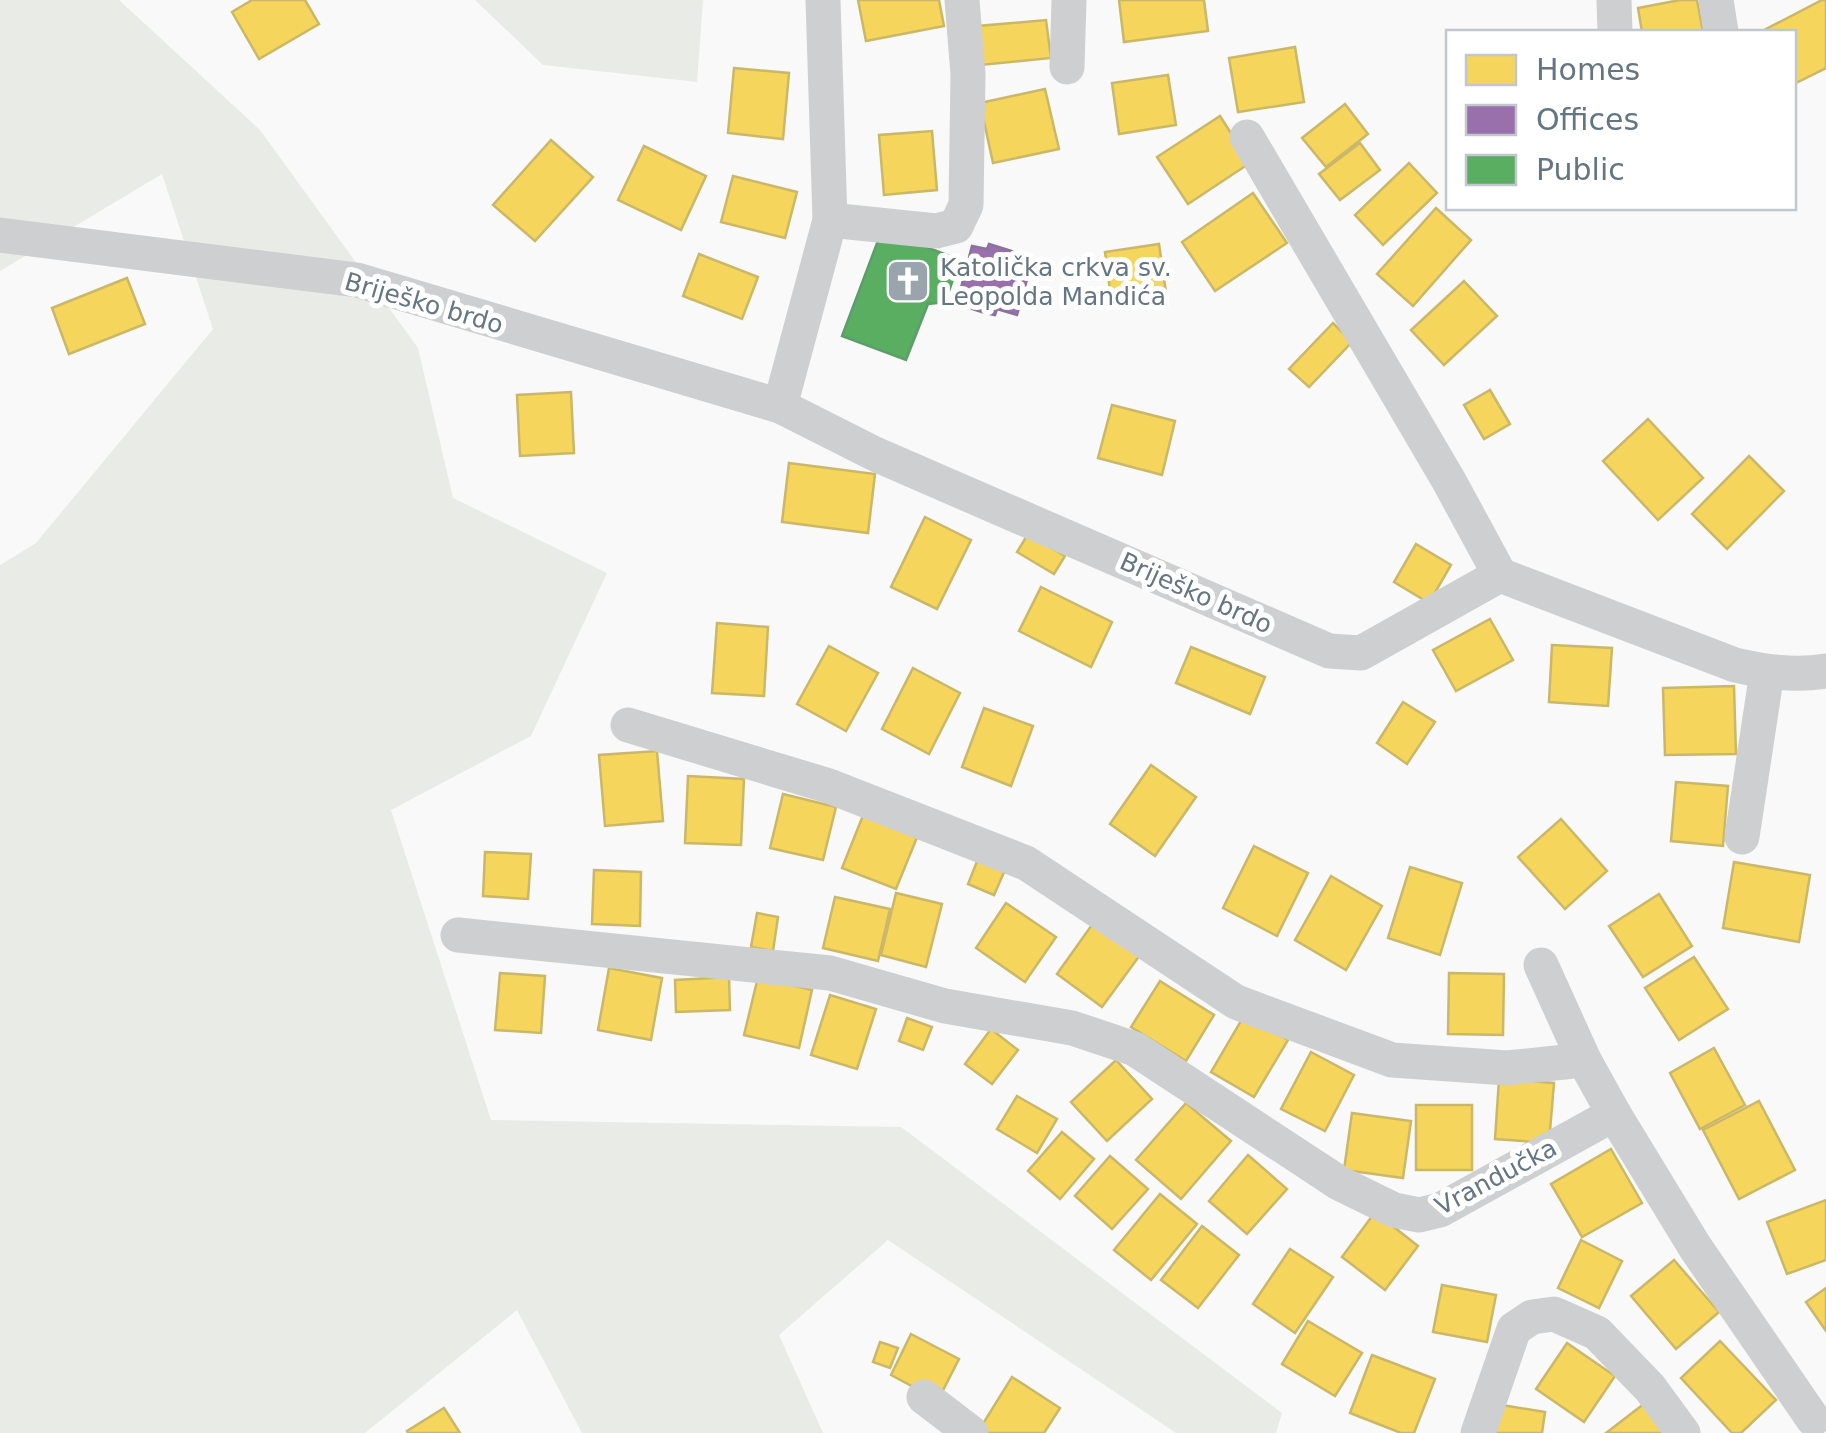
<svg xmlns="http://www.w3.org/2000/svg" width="1826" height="1433" viewBox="0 0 1826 1433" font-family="'DejaVu Sans',sans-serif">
  <rect width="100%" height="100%" fill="#f9f9f9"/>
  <g fill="#e8ebe6">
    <path d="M0,0H119L260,130L418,348L453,498L607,573L531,736L391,810L491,1120L901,1127L1282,1413L1276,1433H1176L888,1240L779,1335L823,1433H582L517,1310L365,1433H0V565L36,543L213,329L162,174L0,271Z"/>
    <path d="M475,0H703L697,82L543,65Z"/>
  </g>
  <g fill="#f6d55c" stroke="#cab868" stroke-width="2.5">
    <path d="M252,0H305L319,24L259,59L232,12Z"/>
    <path d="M858,0H939L944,26L866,41Z"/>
    <path d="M1119,0H1204L1208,31L1124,42Z"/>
    <path d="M1680,0H1697L1703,32H1642L1638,8Z"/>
    <path d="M1822,0H1826V68L1794,84V32H1768L1766,29Z"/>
    <path d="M1046,20L1051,58L981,65L978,26Z"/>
    <path d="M1295,47L1304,102L1238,112L1229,58Z"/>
    <path d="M734,68L789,73L783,139L728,133Z"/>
    <path d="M1168,75L1176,125L1119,134L1112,83Z"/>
    <path d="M1045,89L1059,149L993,163L980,103Z"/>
    <path d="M1345,104L1368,134L1326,167L1302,138Z"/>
    <path d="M1220,116L1250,163L1188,204L1157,157Z"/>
    <path d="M932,131L937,190L884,195L879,135Z"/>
    <path d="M551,140L593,177L535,241L493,205Z"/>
    <path d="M1360,143L1380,170L1340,200L1319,174Z"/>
    <path d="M644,146L706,176L681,230L618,200Z"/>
    <path d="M1409,163L1437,193L1383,245L1355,215Z"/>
    <path d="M733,176L797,192L785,238L721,222Z"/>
    <path d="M1253,193L1287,243L1215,291L1182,242Z"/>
    <path d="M1436,208L1471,240L1413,306L1377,274Z"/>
    <path d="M1159,244L1167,299L1112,306L1105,252Z"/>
    <path d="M699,254L758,277L742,319L683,296Z"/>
    <path d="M127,278L145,324L69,354L52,308Z"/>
    <path d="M1464,281L1497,316L1444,365L1411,330Z"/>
    <path d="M1333,323L1352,342L1309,387L1289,369Z"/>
    <path d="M1490,390L1510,424L1484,439L1464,405Z"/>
    <path d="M571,392L574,453L520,456L517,395Z"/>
    <path d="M1112,405L1175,421L1162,475L1098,458Z"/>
    <path d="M1648,419L1703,478L1658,520L1603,461Z"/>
    <path d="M1749,456L1784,491L1727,549L1692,514Z"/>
    <path d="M789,463L875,474L868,533L782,522Z"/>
    <path d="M925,517L971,540L937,609L891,587Z"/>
    <path d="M1028,534L1065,556L1054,574L1017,552Z"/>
    <path d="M1416,544L1451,565L1429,603L1394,582Z"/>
    <path d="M1041,587L1112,622L1091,667L1019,631Z"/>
    <path d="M1490,619L1513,660L1456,691L1433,650Z"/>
    <path d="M717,623L768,627L764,696L712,693Z"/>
    <path d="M1552,645L1612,648L1608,706L1549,702Z"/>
    <path d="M829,646L878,673L846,731L797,704Z"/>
    <path d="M1191,647L1265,677L1250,714L1176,683Z"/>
    <path d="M913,668L960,693L929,754L882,729Z"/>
    <path d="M1734,686L1736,754L1665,755L1663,688Z"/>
    <path d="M1403,702L1435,722L1407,764L1377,743Z"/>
    <path d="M984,708L1033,726L1011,786L962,767Z"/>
    <path d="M657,751L663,821L605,826L599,755Z"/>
    <path d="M1151,765L1196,797L1155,856L1110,824Z"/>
    <path d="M688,776L744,779L741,845L685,843Z"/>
    <path d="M1676,782L1728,786L1723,846L1671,841Z"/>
    <path d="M783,794L836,807L823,860L770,848Z"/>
    <path d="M864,813L918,835L896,889L842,868Z"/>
    <path d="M1561,819L1607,871L1565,909L1518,857Z"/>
    <path d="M1254,846L1308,873L1277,936L1223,908Z"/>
    <path d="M982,849L1009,861L994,895L968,884Z"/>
    <path d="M485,852L531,854L528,899L483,896Z"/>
    <path d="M1734,862L1810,875L1799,942L1723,928Z"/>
    <path d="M1410,867L1462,883L1440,955L1388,938Z"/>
    <path d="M594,870L641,872L640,926L592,924Z"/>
    <path d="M1331,876L1382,906L1346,970L1295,940Z"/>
    <path d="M896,893L942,904L926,967L881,955Z"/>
    <path d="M1659,894L1692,946L1643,977L1609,926Z"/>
    <path d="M835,897L890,909L878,961L823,948Z"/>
    <path d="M1006,903L1056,937L1025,982L976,948Z"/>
    <path d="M757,913L778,917L773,951L751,947Z"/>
    <path d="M1094,922L1140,955L1102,1007L1057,974Z"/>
    <path d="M1694,957L1728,1009L1679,1040L1645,988Z"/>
    <path d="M609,968L662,978L651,1040L598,1030Z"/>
    <path d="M500,973L545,976L541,1033L495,1030Z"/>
    <path d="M1449,973L1504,974L1503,1035L1448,1034Z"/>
    <path d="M729,977L730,1010L676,1012L675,980Z"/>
    <path d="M758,977L812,990L799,1048L744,1035Z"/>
    <path d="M1160,981L1214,1015L1186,1061L1131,1027Z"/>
    <path d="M830,995L876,1009L857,1069L811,1055Z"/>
    <path d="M1245,1014L1288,1040L1254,1097L1211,1072Z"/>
    <path d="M907,1018L932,1027L923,1050L899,1041Z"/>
    <path d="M991,1029L1018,1050L992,1084L965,1064Z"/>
    <path d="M1714,1048L1745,1105L1700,1129L1670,1073Z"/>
    <path d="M1311,1052L1354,1075L1325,1131L1281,1109Z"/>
    <path d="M1116,1060L1152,1099L1107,1141L1071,1102Z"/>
    <path d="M1499,1079L1554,1083L1549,1143L1495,1139Z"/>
    <path d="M1017,1096L1057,1119L1037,1153L997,1129Z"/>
    <path d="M1759,1101L1795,1170L1739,1199L1703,1130Z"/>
    <path d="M1186,1103L1231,1141L1181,1199L1136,1160Z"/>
    <rect x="1416" y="1105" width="56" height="65"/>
    <path d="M1352,1113L1411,1121L1403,1178L1344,1170Z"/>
    <path d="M1062,1132L1094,1159L1060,1199L1028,1171Z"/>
    <path d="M1611,1149L1642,1203L1582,1237L1551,1184Z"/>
    <path d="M1248,1155L1287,1189L1247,1234L1209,1201Z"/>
    <path d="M1110,1156L1148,1189L1112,1229L1075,1196Z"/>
    <path d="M1160,1194L1197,1224L1151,1280L1114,1250Z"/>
    <path d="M1826,1200V1260L1787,1274L1767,1222Z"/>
    <path d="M1375,1212L1418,1246L1385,1290L1342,1257Z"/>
    <path d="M1202,1226L1239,1255L1198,1308L1161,1280Z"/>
    <path d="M1581,1240L1622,1261L1599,1308L1558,1288Z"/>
    <path d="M1290,1249L1333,1277L1295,1333L1253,1304Z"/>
    <path d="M1674,1260L1719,1312L1676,1349L1631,1296Z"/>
    <path d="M1442,1285L1496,1295L1487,1342L1433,1332Z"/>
    <path d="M1826,1288V1331L1806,1302Z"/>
    <path d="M1308,1321L1362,1353L1335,1396L1282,1364Z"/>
    <path d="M911,1334L959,1359L938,1400L891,1375Z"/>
    <path d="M1720,1341L1776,1400L1741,1433H1732L1681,1378Z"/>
    <path d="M880,1342L898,1348L890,1368L873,1362Z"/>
    <path d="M1567,1343L1615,1376L1584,1422L1536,1389Z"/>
    <path d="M1372,1355L1435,1379L1414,1433H1401L1350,1413Z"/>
    <path d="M1012,1377L1060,1408L1044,1433H984L979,1430Z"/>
    <path d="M1645,1403L1668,1433H1606Z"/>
    <path d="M1496,1404L1545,1412L1542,1433H1491Z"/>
    <path d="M444,1408L460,1433H408L407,1431Z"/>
  </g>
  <path fill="#9970ab" stroke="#89729f" stroke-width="2.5" d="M989,244L1012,251L1011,256L1032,262L1017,315L997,309L995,315L985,313L972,309L973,303L958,299L972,246L987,249Z"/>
  <path fill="#5aae61" stroke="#5d9d6b" stroke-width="2.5" d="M882,230L960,260L945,302L928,304L906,360L842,336Z"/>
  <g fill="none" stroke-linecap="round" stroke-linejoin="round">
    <g stroke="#cecfd0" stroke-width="35">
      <path d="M1614,0L1615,32"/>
      <path d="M1716,0L1721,32"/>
      <path d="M1067,67L1069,0"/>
      <path d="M1247,137L1449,481L1500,575"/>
      <path d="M830,220L936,231L956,226L966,205L968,74L962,0"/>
      <path d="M0,235L357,280L780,406L875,454L1329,651L1361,653L1500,575L1735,665C1766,672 1795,676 1826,671"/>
      <path d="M780,406L830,220L823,0"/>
      <path d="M628,725L829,786L1026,863L1236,1002L1392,1060L1507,1068L1584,1060"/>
      <path d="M1742,837L1767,672"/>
      <path d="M458,935L830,973L945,1006L1072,1028L1135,1049L1339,1183L1394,1210L1419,1215L1440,1210L1614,1114L1695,1247L1813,1419"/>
      <path d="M1541,965L1584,1060L1614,1114"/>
      <path d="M924,1397L971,1433"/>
      <path d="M1478,1433L1514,1329L1532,1317L1554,1314L1597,1333L1650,1388L1683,1433"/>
    </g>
  </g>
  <defs>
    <g id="church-square" transform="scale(2.25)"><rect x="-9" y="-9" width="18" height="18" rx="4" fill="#99a4ac" stroke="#fff"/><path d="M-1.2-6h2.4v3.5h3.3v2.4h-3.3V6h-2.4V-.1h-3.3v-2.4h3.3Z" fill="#fff"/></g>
  </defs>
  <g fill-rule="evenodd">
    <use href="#church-square" x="908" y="281"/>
  </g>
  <g text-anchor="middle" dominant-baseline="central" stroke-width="10" stroke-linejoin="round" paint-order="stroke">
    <g font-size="25" fill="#657683" stroke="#fff" text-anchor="start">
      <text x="940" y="267">Katolička crkva sv.<tspan x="940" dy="29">Leopolda Mandića</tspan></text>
    </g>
    <g font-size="25" fill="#657683" stroke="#fff">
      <text transform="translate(424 303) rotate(16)">Briješko brdo</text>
      <text transform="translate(1196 593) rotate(24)">Briješko brdo</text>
      <text transform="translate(1496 1177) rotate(-28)">Vrandučka</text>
    </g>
  </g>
  <rect x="1446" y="30" width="350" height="180" fill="#ffffff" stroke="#c1c8cd" stroke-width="2.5"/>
  <rect x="1466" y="55" width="50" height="30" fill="#f6d55c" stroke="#c1c8cd" stroke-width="2.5"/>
  <text x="1536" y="80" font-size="30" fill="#657683">Homes</text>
  <rect x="1466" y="105" width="50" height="30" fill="#9970ab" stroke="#c1c8cd" stroke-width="2.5"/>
  <text x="1536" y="130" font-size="30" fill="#657683">Offices</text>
  <rect x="1466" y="155" width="50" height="30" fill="#5aae61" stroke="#c1c8cd" stroke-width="2.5"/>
  <text x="1536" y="180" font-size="30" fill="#657683">Public</text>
</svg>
